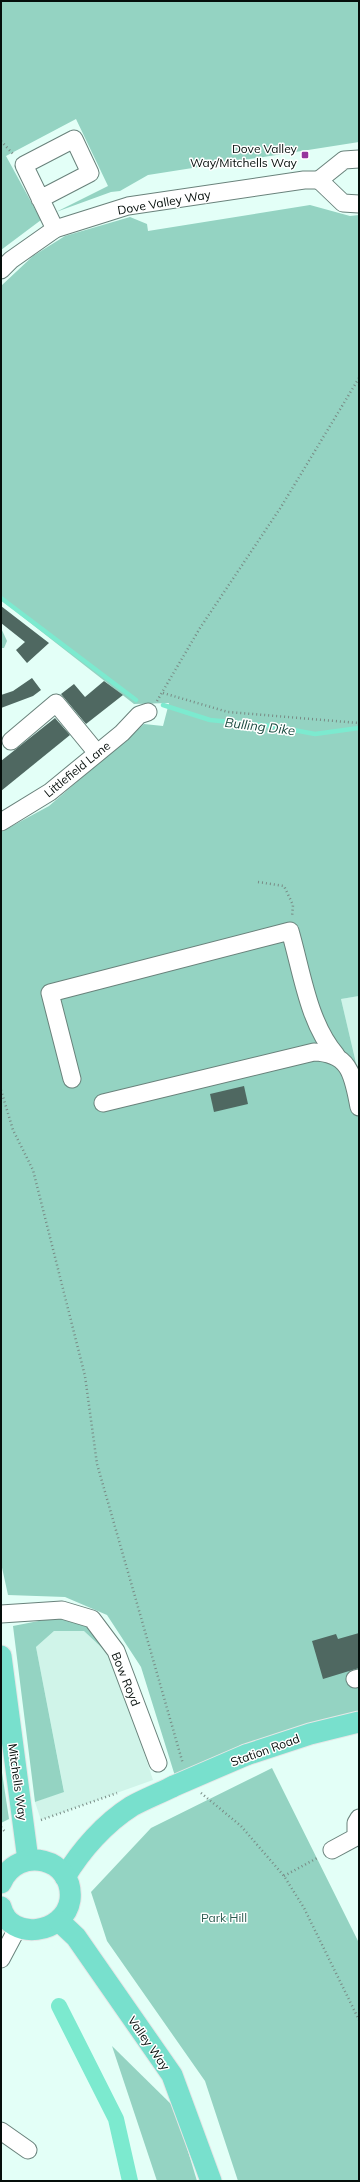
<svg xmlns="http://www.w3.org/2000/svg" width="360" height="2182" viewBox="0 0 360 2182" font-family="Mulish,sans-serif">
  <rect width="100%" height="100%" fill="#e3fff7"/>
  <g fill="#d0f4e9">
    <path d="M359,996V1076L341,999Z"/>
    <path d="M54,1631H85L113,1658L153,1780L41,1820L35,1802L64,1791L36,1647Z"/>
  </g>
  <g fill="#94d3c2">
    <path d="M1,1H359V142L148,175L120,191L111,192L56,212L108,186L76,119L6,156L41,220L1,250Z"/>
    <path d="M310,205L350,216L359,215V996L341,999L359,1076V1711L272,1736L175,1776L141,1667L107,1615L65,1597L8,1595L1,1563V832L49,806L144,724L163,726L169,703L134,704L1,600V286L33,256L65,236L130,217L147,224L148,231Z"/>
    <path d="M1,628L7,641L4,648H1Z"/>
    <path d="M64,1616L89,1625L113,1658L84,1631H54L36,1647L64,1792L35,1802L13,1626Z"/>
    <path d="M1,1766L9,1819L1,1823Z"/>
    <path d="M272,1768L359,1943V2181H238L205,2081L107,1941L91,1892L151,1828Z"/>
    <path d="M112,2046L175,2108L197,2181H157Z"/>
  </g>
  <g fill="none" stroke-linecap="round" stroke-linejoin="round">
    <g stroke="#7ceacf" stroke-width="4.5">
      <path d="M1,598L136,700"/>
      <path d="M163,705L210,720L272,726L315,734L359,728"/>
    </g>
    <path stroke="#7ceacf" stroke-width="16" d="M59,2006L116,2119L130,2181"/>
  </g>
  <g fill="#4f6861">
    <path d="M1,606L49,643L27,663L16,650L25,642L1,623Z"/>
    <path d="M32,678L41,690L33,696L1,708V695L13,691Z"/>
    <path d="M104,681L123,695L86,724L61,694L74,684L85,697Z"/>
    <path d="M55,718L70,735L1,791V761Z"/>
    <path d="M244,1086L248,1104L214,1112L210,1094Z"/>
    <path d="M359,1633V1668L323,1679L312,1641L336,1634L338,1639Z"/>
  </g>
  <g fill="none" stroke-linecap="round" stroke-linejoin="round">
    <g stroke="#69827b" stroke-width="19">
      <g id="minor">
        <path d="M359,159L344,160L319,180L343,203L359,204"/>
        <path d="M40,199L90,173L74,139L24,165L55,229"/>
        <path d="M1,270L11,260L55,229L128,206L304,180H319"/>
        <path d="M11,741L56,703L97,753"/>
        <path d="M1,822L50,792L122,733L139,715L148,712"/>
        <path d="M72,1079L50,993L290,931C302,972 308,1022 336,1055"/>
        <path d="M103,1103L314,1052C351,1053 353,1077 359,1107"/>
        <path d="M1,1614L62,1610L92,1619L116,1651L158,1763"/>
        <path d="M355,1679L359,1678"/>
        <path d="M332,1850L356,1837V1823L359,1818"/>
        <path d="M1,1959L18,1927"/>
        <path d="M1,2131L28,2150"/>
      </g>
    </g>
    <g stroke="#e6e7e7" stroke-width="23">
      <g id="major">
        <path d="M1,1656L28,1860"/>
        <path d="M246,1755L310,1734L359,1722"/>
        <path d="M65,1877C81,1850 105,1823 132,1806C145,1799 160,1793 174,1786"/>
        <path d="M1,1883C18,1844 75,1858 70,1900C65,1934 10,1942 1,1907"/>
        <path d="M59,1921L76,1937L172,2075L211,2181"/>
      </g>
    </g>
    <g stroke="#788b85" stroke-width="2.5" stroke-dasharray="1 3" stroke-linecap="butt">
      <path d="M1,141L14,155"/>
      <path d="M163,693L228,712L359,723"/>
      <path d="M157,701L200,628L281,507L359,378"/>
      <path d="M258,882L284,886L293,905L292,917"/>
      <path d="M1,1090L13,1130L33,1170L85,1376L97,1464L183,1764"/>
      <path d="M201,1793L241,1826L284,1876L304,1908L359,2020"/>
      <path d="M41,1820L117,1793"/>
      <path d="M1,1827L6,1833"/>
      <path d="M284,1876L319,1857"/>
    </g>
    <use href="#minor" stroke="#fff" stroke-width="17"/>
    <use href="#major" stroke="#78e0cd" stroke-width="21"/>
    <g stroke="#e6e7e7" stroke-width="23" stroke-linecap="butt">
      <path id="major-bridge" d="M174,1786L246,1755"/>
    </g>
    <use href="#major-bridge" stroke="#78e0cd" stroke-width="21"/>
  </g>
  <rect fill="#98369d" stroke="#fff" stroke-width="1.5" x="301" y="151" width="8" height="8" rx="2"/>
  <g text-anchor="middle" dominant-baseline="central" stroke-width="3" stroke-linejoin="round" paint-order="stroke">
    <g font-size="12" fill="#050e0b" stroke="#fff" text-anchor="end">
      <text x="297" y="148">Dove Valley<tspan x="297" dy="14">Way/Mitchells Way</tspan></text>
    </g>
    <g font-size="12" fill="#050e0b" stroke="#fff">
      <text transform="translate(164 202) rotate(-10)">Dove Valley Way</text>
      <text transform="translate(77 769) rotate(-39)">Littlefield Lane</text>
      <text transform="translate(126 1679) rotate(68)">Bow Royd</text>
      <text transform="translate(265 1750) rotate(-20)">Station Road</text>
      <text transform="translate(18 1782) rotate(82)">Mitchells Way</text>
      <text transform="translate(149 2043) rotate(55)">Valley Way</text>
    </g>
    <g font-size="12" fill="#2a5a4e" stroke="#fff">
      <text x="224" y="1917">Park Hill</text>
    </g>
    <g font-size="13" font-style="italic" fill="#1c4c41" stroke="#fff">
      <text transform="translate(260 726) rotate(7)">Bulling Dike</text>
    </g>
  </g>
  <rect width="360" height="2182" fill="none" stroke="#050e0b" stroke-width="4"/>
</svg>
